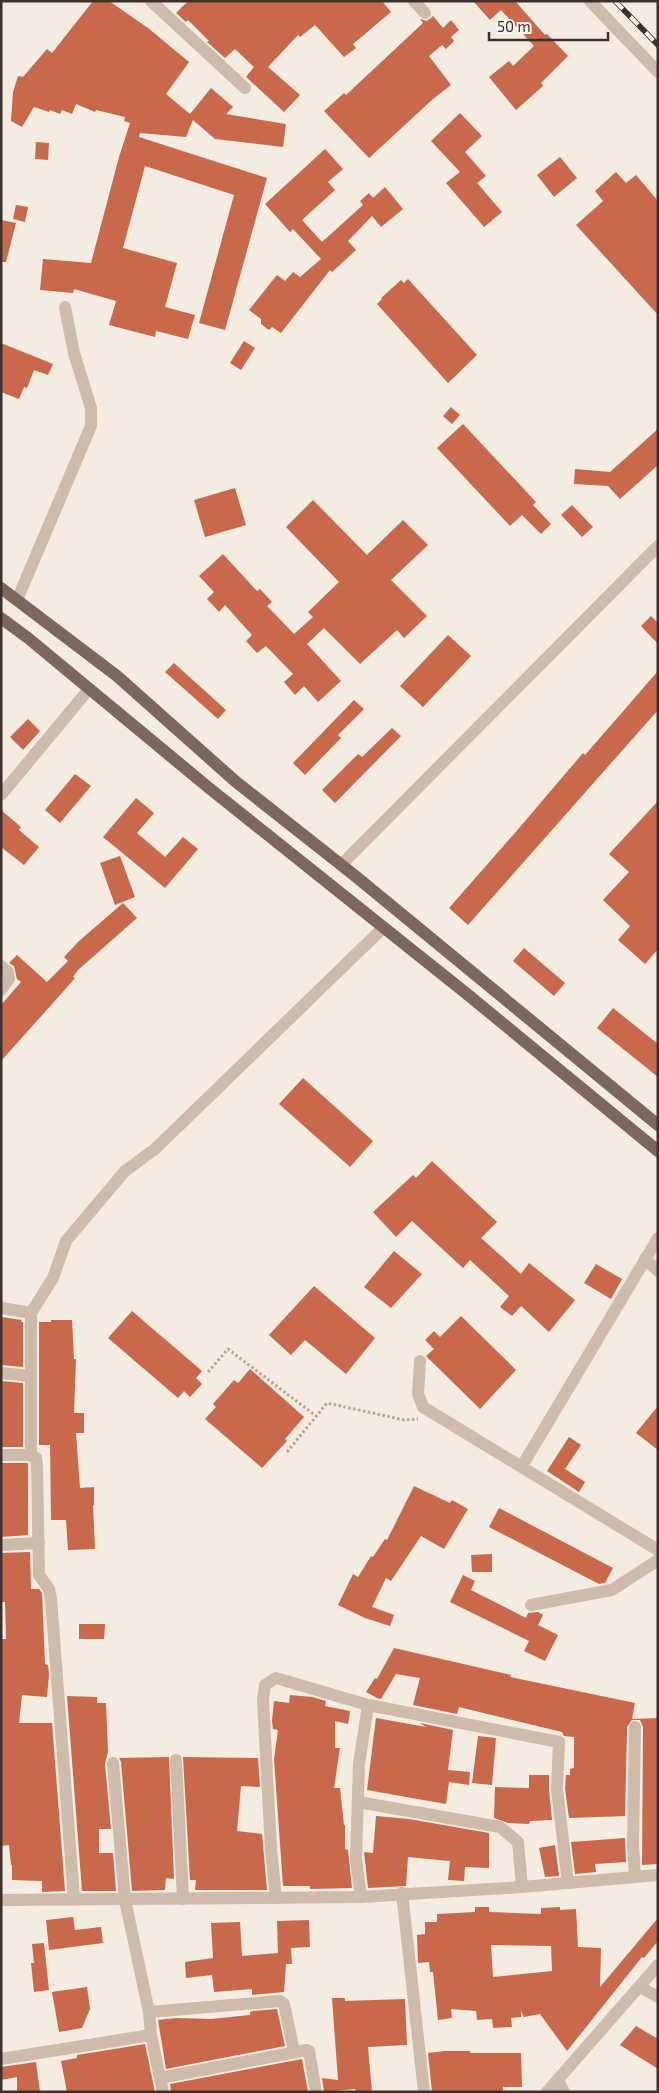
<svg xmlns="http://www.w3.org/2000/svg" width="659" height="2093" viewBox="0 0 659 2093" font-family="'Exo 2',sans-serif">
  <rect width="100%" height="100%" fill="#f4ebe1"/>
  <g fill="#c8694b" fill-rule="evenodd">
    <path d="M93,1H109L148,28L189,62L166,94L190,114L211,88L233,107L226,114L286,124L283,147L215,139L193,120L186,137L140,133L139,137L267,178L225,330L199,323L234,195L145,166L123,248L177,263L165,307L195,315L188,339L156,331L155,337L109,325L116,301L74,289L73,293L40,290L43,259L91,263L119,157L130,123L124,121L125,117L96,110L95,112L76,104L72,114L62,110L60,114L50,110L49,112L34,107L22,127L11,121L13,92L18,76L23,77L47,49L52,53Z"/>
    <path d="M188,1H382L391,12L353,44L356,48L344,57L315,25L300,37L298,35L268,67L300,95L284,112L246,77L254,67L235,49L225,58L207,42L209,41L188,20L186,22L176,13Z"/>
    <path d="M473,1H515L545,35L547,34L568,56L541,83L543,86L516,110L489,77L509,61L513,66L534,46L501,10L490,20Z"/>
    <path d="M433,16L443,28L451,20L459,30L451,37L454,41L446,49L442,45L429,56L451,85L433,99L369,158L324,111L344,93L346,95L423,23L420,19L427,21Z"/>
    <path d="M460,113L482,136L465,152L486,176L477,183L502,212L484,227L446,183L460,172L431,141Z"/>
    <path d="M36,142L49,143L48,160L35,159Z"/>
    <path d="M325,149L343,169L328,182L335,190L302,220L322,242L363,205L360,201L369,193L373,198L385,187L403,209L381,227L372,216L348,241L356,250L332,272L330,270L281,333L272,327L269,330L261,324V319L249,310L277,275L285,281L293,272L300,277L321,259L293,229L290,232L265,204Z"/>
    <path d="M560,157L577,178L554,197L537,175Z"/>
    <path d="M616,172L626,183L636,175L658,201V315L576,225L603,201L595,191Z"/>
    <path d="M16,205L28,207L25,222L13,219Z"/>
    <path d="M1,220L16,223L6,262H1Z"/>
    <path d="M408,279L477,355L448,383L377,304L382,299L381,298L401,280L404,283Z"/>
    <path d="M244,341L255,348L241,370L230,363Z"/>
    <path d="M1,343L53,364L48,375L34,370L27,388L24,387L19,399L1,392Z"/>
    <path d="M451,407L460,415L452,424L443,416Z"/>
    <path d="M463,424L536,502L533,505L551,524L541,534L522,515L510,526L437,448Z"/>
    <path d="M658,429V465L620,499L608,486L574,484L575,469L610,472Z"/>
    <path d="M235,488L246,525L205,537L194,500Z"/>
    <path d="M313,500L367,555L403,520L428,545L391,580L427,616L404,638L397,630L360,664L324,628L307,644L341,681L318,702L304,686L295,695L284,682L293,674L266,646L257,653L246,641L252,635L225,605L219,612L207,599L214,592L199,576L223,554L257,591L260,589L272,602L267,606L294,634L313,617L308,612L339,582L286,527Z"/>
    <path d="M572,505L593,527L582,537L561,515Z"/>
    <path d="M651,616L658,623V644L641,626Z"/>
    <path d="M448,635L471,656L423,707L400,686Z"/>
    <path d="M174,663L226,710L218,719L165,672Z"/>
    <path d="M658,671V710L468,925L449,908L514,834L583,753L585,755Z"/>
    <path d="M354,700L364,709L338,735L341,738L305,775L293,763Z"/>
    <path d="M28,719L40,731L23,750L10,737Z"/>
    <path d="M392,728L401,736L335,803L322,790L358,754L362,757Z"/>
    <path d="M75,774L91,786L60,823L45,810Z"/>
    <path d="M136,798L154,813L137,833L165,857L183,837L198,849L165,888L103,837Z"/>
    <path d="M658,801V949L645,964L618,940L630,926L603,900L629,872L609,854Z"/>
    <path d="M1,810L21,827L19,830L39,847L24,865L1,847Z"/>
    <path d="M120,856L135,897L115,905L100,863Z"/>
    <path d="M123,903L137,918L78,970L73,977L75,978L61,994L1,1061V1005L21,982L17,979L14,966L9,963L17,955L47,982L68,961L64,957L79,941Z"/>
    <path d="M524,948L565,983L554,996L513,961Z"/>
    <path d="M613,1008L658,1044V1077L597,1028Z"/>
    <path d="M303,1078L373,1141L350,1167L279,1104Z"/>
    <path d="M432,1161L497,1222L481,1238L521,1274L529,1263L575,1300L549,1332L521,1306L512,1316L500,1307L509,1296L470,1260L463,1268L412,1221L396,1237L373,1212L413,1175L416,1178Z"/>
    <path d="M394,1251L422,1274L391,1308L364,1287Z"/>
    <path d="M596,1264L622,1279L611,1299L584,1283Z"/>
    <path d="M314,1286L375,1338L346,1374L305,1340L291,1355L269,1335Z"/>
    <path d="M132,1311L202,1371L196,1378L202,1384L190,1397L184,1391L178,1398L108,1338Z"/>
    <path d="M461,1316L516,1370L480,1409L426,1356L434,1349L425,1340L434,1331L440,1337Z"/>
    <path d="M1,1317L22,1320L21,1322H23V1367L1,1365Z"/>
    <path d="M51,1320H72L74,1359H76L74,1413H84V1433H76L80,1488L94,1487V1505H93L95,1549L68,1550L66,1520H51L50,1445H39V1322H51Z"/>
    <path d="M250,1369L304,1417L285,1439L287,1441L262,1468L205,1419L216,1407L213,1404L234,1380L238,1383Z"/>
    <path d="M1,1381L23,1383V1447H1Z"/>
    <path d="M658,1406V1450L636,1433Z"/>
    <path d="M569,1437L581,1445L565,1469L585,1482L579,1492L547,1471Z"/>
    <path d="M1,1463H28V1535L1,1537Z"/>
    <path d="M414,1486L450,1503L452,1500L468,1509L444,1549L421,1536L391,1581L386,1578L372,1607L394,1615L390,1626L365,1618L338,1605L353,1574L358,1577L371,1556L373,1557L385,1539L387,1540Z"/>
    <path d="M499,1508L613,1568L605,1583L599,1584L489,1527Z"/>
    <path d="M30,1552L31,1589H39L42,1593L45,1664L48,1665L49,1674L47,1697L22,1695L19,1723H52L65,1891L42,1892V1881L12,1880V1865H11L9,1845L1,1846V1639H6L5,1602H1V1553Z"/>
    <path d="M492,1554V1572H472L471,1555Z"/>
    <path d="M463,1575L475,1581L471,1590L526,1618L528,1613L538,1612L543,1615L538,1625L558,1635L545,1661L524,1651L529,1641L450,1602Z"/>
    <path d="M79,1624H105L104,1639H79Z"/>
    <path d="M394,1648L511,1675L510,1677L635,1703L632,1719L658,1718V1864L642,1865L643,1727L640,1720H632L627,1727L625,1816L569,1818L565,1789L566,1775H570V1769L574,1768V1737L564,1736L562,1732L459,1707L457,1714L413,1705L420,1678L396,1674L381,1699L377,1698L366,1692L375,1678L377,1679Z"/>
    <path d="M290,1695L312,1697L326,1701L325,1706L350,1711L348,1724L335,1721V1748H340L334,1788H340L344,1825H345V1849L348,1850L352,1888L310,1889V1886H283L274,1759L278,1730L273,1729L272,1721L274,1701L289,1703Z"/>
    <path d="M67,1696L97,1697V1703H106L108,1752L105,1764L111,1829H99V1853H113L116,1891H82Z"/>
    <path d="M376,1718L426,1727L420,1723L453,1730L448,1770L470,1772L469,1785L449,1782L446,1804L367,1790Z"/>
    <path d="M478,1736L496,1738L492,1785L472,1783Z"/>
    <path d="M169,1757L174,1879L166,1878L165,1890L132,1891L121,1762L119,1758Z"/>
    <path d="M183,1757L258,1758L260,1787L241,1786L237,1831L262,1834L267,1890H195L196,1880H190Z"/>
    <path d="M529,1775H549V1790L552,1820L530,1821L529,1824L508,1823L494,1818L495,1787L529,1788Z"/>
    <path d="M376,1816L409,1819L489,1833V1868L465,1867L464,1881L448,1880L450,1861L408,1857L406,1886L368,1888L364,1852L373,1853Z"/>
    <path d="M625,1838L626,1862L595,1864L596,1872L575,1874L571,1842Z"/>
    <path d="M555,1845L559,1876L545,1877L539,1848Z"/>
    <path d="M475,1907H489V1912L541,1914V1908L560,1907V1910L576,1909L578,1947L601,1948L600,1987L658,1918V1941L644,1958L642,1957L567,2051L540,2014L524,2017L521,2011V2017L511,2018L512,2027L493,2028L492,2019L477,2020L476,2011L451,2009L452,2018L438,2020L433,1972H430L429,1962L418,1963L417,1935L425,1934V1922H437V1914L475,1912ZM491,1945L551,1946L552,1971L493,1977Z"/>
    <path d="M73,1917L75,1930L101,1927L103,1943L49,1950L46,1920Z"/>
    <path d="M309,1920L310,1947L291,1948L292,1964H286L284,1992L252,1995V1989L214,1992L212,1975L186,1978L185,1962L213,1958L211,1923L240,1922L242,1956L278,1953L277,1921Z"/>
    <path d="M44,1943L49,1990L34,1992L31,1963H34L32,1944Z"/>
    <path d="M87,1987L90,2009L82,2028L59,2032L52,1992Z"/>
    <path d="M332,1998H345V2001L405,1999L407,2045L368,2047L372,2092H356L355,2089L324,2092L322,2078L338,2080Z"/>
    <path d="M277,2009L285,2046L166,2069L158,2020L177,2018L211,2019L250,2015V2012L253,2011Z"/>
    <path d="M636,2026L658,2039V2069L620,2045Z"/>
    <path d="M145,2044L155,2092H67L61,2061L77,2058V2055Z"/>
    <path d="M444,2051H470V2053H521L522,2087H503V2092H432L428,2053Z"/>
    <path d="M302,2059L308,2092H171L170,2084Z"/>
    <path d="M36,2062L40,2092H17V2077L1,2080V2067Z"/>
  </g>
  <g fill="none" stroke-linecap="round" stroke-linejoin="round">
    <g stroke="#b9a596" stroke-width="3" stroke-dasharray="2.5 2.5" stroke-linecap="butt">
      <path d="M208,1372L228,1349L316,1416"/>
      <path d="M287,1452L327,1403L404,1420L418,1419"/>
    </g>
    <g stroke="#cdbbac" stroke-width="12">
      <path d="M151,1L245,88"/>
      <path d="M414,1L425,13"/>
      <path d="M590,1L658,72"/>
      <path d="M17,600L91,426V408L74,353L65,307"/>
      <path d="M1,795L89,689"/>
      <path d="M341,865L658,546"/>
      <path d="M1,966L8,972L9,979L1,990"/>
      <path d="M645,1259L658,1271"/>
      <path d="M1,1308L31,1313V1455L36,1458L37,1466L39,1575L49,1589L51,1599L74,1899"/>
      <path d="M31,1313L53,1278L66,1241L125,1171L155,1149L383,928"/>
      <path d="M420,1361L418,1394L423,1407L658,1550"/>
      <path d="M1,1373L31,1376"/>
      <path d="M1,1455H31"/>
      <path d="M522,1466L658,1238"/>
      <path d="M1,1545L39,1543"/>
      <path d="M531,1605L612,1590L658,1560"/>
      <path d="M176,1760L183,1899"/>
      <path d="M113,1763L125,1900L149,2012L151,2035L163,2092"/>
      <path d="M358,1802L500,1827L518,1842L522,1887"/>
      <path d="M635,1877L633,1845L635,1727"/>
      <path d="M402,1893L424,2092"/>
      <path d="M361,1897L356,1859L359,1764L368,1705"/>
      <path d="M276,1898L271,1849L263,1700L265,1685L276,1678L368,1705L559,1742L557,1789L568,1883"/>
      <path d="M1,1900L361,1897L522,1887L658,1875"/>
      <path d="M640,1987L658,1997"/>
      <path d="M149,2012L280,2001L284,2004L294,2051"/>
      <path d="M1,2059L151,2035"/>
      <path d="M160,2078L307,2050L309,2051L316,2092"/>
      <path d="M558,2080L564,2092"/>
      <path d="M547,2092L658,1965"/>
    </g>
    <g stroke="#7d675c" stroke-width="12">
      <path d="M1,588L117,676L235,781L354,875L658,1125"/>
      <path d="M1,618L28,638L209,788L467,994L658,1151"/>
    </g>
    <g stroke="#3b302b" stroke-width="5.5">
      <path id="rail" d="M615,1L658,45"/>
    </g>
    <use href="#rail" stroke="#fbf5ee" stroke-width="4" stroke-dasharray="11" stroke-linecap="butt"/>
  </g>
  <rect width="659" height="2093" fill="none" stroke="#3b302b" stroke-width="5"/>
  <path d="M489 32v8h119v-8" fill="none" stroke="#3b302b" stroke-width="2.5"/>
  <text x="497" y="32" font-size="15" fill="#3b302b" stroke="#fbf5ee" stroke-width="4" paint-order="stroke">50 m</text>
</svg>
